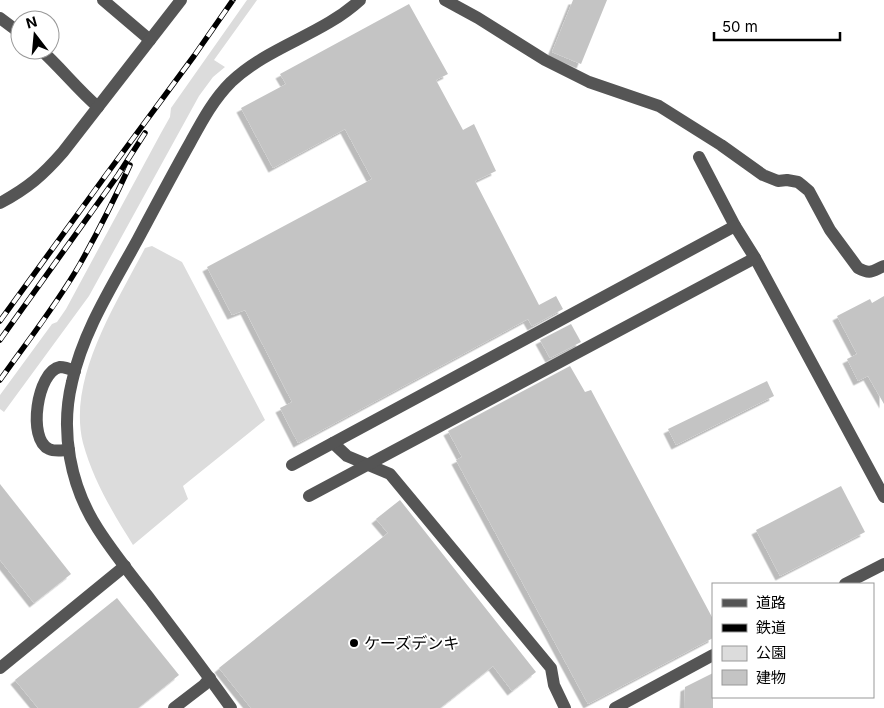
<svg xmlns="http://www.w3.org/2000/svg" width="884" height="708" viewBox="0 0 884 708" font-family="Inter,'Noto Sans JP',sans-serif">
  <defs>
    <filter id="shadow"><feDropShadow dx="-4.5" dy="4.5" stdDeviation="0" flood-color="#0004"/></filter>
  </defs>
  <rect width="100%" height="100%" fill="#fff"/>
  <g fill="#dcdcdc">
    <path d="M247,0H257L214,60L225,67L213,77L199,96L89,296L4,412L0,409V395L52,324L57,322L66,309L161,133L170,117L171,108Z"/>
    <path d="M152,246L182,262L265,420L183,486L188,499L133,545C113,513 93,480 83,443C67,379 116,304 145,248Z"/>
  </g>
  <g fill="#c4c4c4" filter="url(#shadow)">
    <path d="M573,0H607L581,64L552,52Z"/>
    <path d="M409,4L448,74L436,80L463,130L474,124L496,171L475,181L539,305L556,296L563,309L532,326L528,319L298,443L280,408L292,402L245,310L232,315L207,267L372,179L345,129L273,168L241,108L286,84L280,74Z"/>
    <path d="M884,296V404L868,376L858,381L847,359L857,354L837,316L870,299L872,303Z"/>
    <path d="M571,324L581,342L550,358L540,340Z"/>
    <path d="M570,366L585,392L591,390L713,619V638L588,704L456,460L462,457L448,431Z"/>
    <path d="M767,381L774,396L676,445L668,429Z"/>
    <path d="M0,484L71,574L34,603L0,560Z"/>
    <path d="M841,486L865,532L780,576L756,530Z"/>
    <path d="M400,500L536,672L512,691L493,666L440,708H251L219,668L388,533L376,519Z"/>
    <path d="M117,598L179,675L138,708H38L15,680Z"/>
    <path d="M713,673V708H684L685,687Z"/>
  </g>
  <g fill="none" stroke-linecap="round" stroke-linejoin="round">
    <g stroke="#555" stroke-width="12">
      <path d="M103,0L150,40"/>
      <path d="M445,0L478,18L545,60L589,82L659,106L721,145L763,175L778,181L787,180L798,182L803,186L809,191L830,230L858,268C871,275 872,271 884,266"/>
      <path d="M0,18L20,33"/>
      <path d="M41,50C61,68 77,89 98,107"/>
      <path d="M699,157L735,226L755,258L884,497"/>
      <path d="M0,203C28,188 43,175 63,152L181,0"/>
      <path d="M333,443L347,456L390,474L551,668L554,685L565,708"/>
      <path d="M69,450C63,450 55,452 49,449C27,440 37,371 60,367C65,367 70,369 75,371"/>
      <path d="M292,465L735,226"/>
      <path d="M309,496L755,258"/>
      <path d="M845,584L884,564"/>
      <path d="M0,668L125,566"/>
      <path d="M174,708L204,685L210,678"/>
      <path d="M231,708C205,671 177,635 150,599C132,576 114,554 98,529C70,486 60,431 72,382C83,331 113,285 138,239C155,207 172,175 190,143C202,121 213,100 231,82C269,46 322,35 360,0"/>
      <path d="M615,708L713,655"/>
    </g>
    <g stroke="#000" stroke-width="5.5">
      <g id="rail">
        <path d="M0,321L106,175L194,56L233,0"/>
        <path d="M0,340L118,175L145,133"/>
        <path d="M0,380C27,342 57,304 80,264C98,232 115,198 130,165"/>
      </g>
    </g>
    <use href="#rail" stroke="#fff" stroke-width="4" stroke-dasharray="11" stroke-linecap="butt"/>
  </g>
  <circle fill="#000" stroke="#fff" stroke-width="2" cx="354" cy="643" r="5"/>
  <g text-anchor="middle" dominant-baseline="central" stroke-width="4" stroke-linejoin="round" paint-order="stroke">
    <g font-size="16" fill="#000" stroke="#fff" text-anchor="start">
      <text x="364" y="643">ケーズデンキ</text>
    </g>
  </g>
  <rect x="712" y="583" width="162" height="115" fill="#ffffff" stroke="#999999"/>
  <rect x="722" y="599" width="25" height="8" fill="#555555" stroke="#999999"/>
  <text x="756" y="608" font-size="15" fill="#000000">道路</text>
  <rect x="722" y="624" width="25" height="8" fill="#000000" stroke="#999999"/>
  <text x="756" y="633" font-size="15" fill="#000000">鉄道</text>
  <rect x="722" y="646" width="25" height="15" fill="#dcdcdc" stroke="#999999"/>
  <text x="756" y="658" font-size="15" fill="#000000">公園</text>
  <rect x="722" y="670" width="25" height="15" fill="#c4c4c4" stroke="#999999"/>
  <text x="756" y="683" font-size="15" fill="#000000">建物</text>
  <g transform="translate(35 35) rotate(344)"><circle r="24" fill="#ffffff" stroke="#999999"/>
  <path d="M0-4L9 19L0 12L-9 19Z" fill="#000000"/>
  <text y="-8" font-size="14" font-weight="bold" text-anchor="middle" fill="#000000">N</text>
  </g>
  <path d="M714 32v8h126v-8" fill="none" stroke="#000000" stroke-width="2.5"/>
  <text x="722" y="32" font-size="15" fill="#000000" stroke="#ffffff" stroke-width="4" paint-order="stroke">50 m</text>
</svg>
